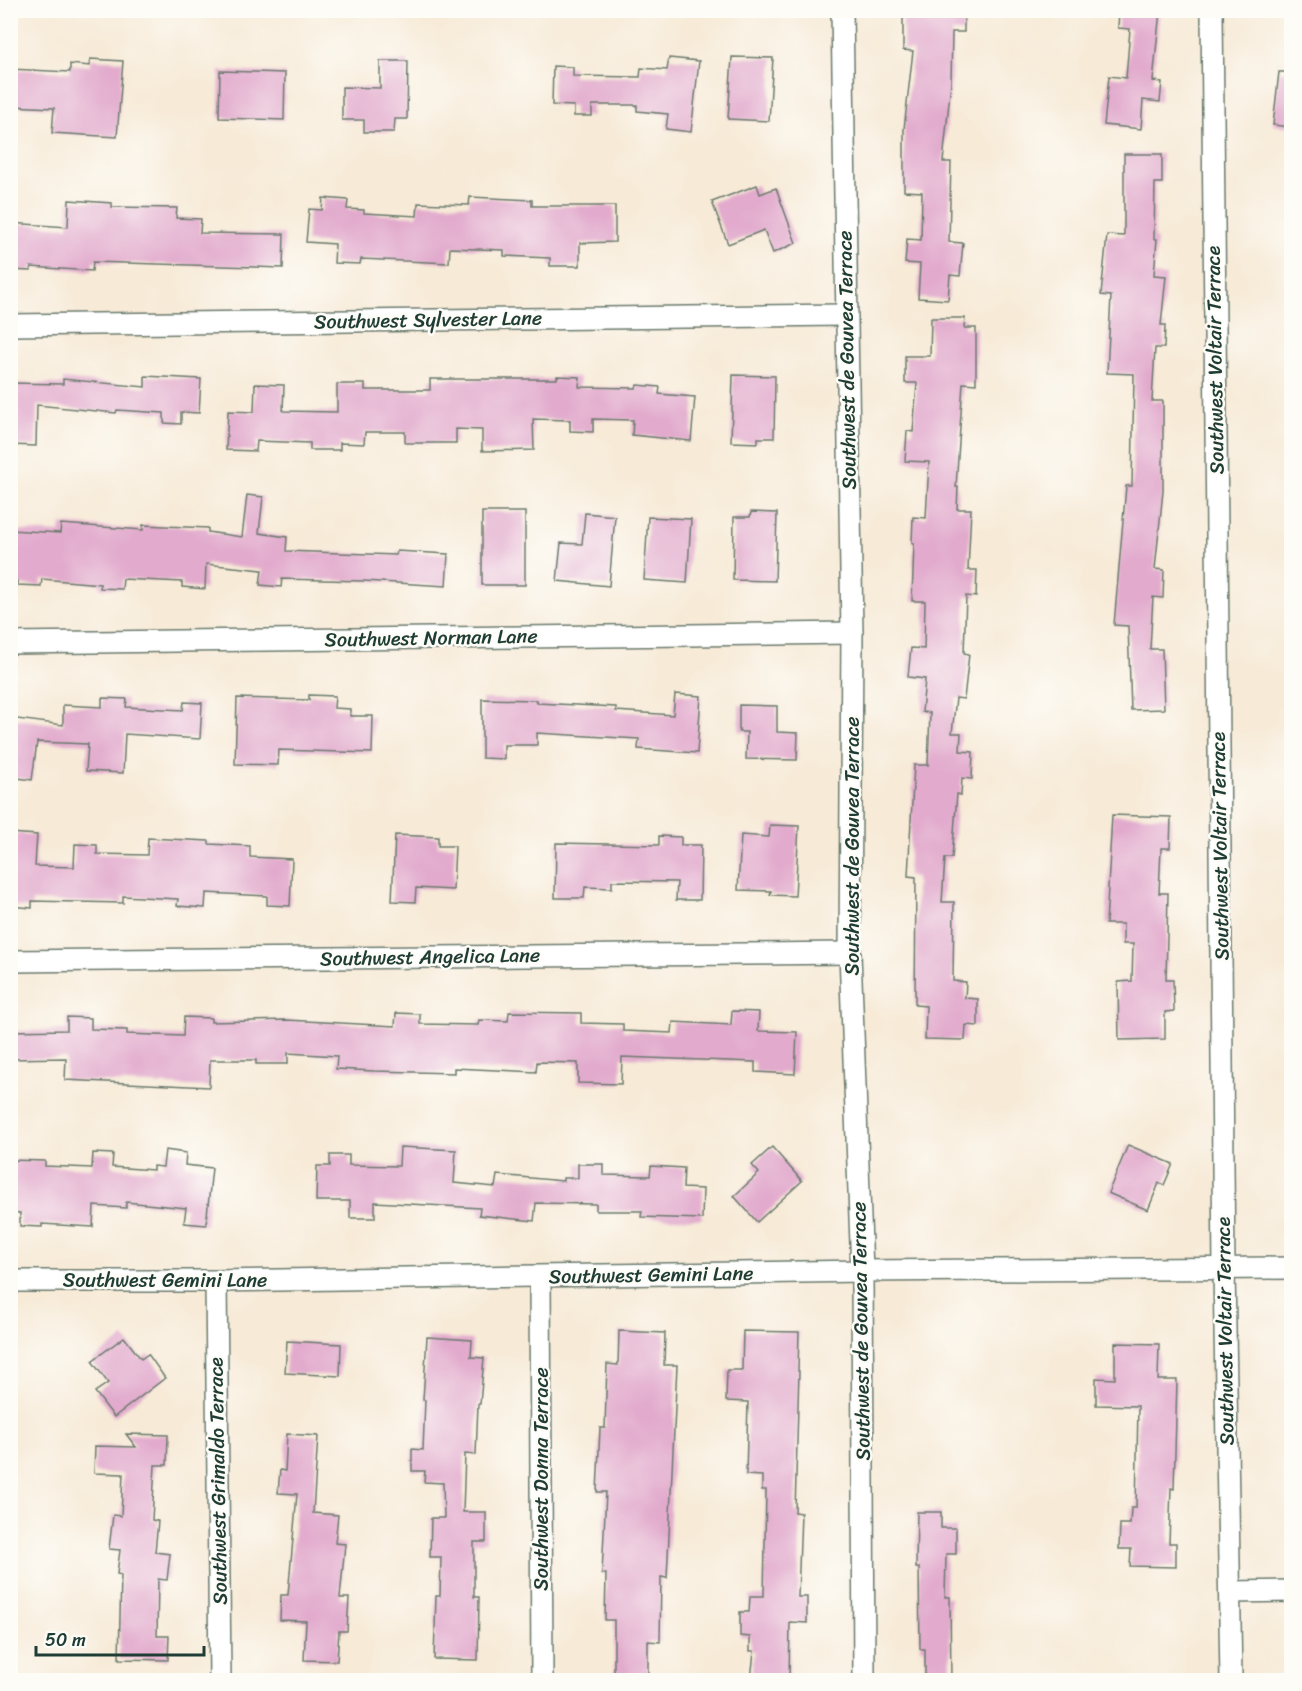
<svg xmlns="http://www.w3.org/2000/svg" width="1302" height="1691" viewBox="0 0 1302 1691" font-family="Sriracha,sans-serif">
  <rect width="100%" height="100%" fill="#fdfcf7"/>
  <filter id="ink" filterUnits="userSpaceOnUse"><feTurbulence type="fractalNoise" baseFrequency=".0167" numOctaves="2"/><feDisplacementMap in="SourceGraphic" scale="12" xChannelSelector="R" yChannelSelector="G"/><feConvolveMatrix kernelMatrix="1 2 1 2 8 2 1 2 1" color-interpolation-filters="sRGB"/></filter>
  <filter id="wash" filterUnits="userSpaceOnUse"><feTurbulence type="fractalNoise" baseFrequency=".008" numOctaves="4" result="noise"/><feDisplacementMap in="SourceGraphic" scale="24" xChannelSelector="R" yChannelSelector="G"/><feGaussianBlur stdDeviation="1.35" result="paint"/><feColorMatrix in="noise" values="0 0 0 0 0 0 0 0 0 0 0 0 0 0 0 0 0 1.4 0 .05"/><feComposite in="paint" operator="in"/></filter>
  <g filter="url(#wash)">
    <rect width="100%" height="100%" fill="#f7ead7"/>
    <g id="blocks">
      <g fill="#e2abcd">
        <path d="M903,10L964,12V32H952L951,82L943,162H951L949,242L963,243L960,276L950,275L948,300L918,298L920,264L905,263L907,239L921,240L922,192L904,191V129L913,51L903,50Z"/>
        <path d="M1119,10H1160L1153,81L1162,82L1160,102L1143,100L1141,129L1104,125L1109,76L1126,78L1130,29L1118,28Z"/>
        <path d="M732,57L773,58L769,121L728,119Z"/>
        <path d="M669,58L699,61L691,132L666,129L668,114L637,111V105H592V116H574V106L552,105L553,66L573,67V76L640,77L641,68L667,70Z"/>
        <path d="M90,59L123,61L117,137L52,133L54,108L10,106V69L70,72V64L90,66Z"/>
        <path d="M380,61H408L407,119H395L394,132H364V120H342V87L380,88Z"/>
        <path d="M220,71L285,73L284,120L219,118Z"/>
        <path d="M1279,72H1292V127L1273,125Z"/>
        <path d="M1124,154H1162V183H1155L1154,239H1157L1154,275L1166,276L1161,325H1165L1164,348H1155L1152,401H1163V491L1155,569L1164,570L1163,598L1153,597L1150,649H1162L1164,709L1131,710L1128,626L1114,625L1126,486H1132L1134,374L1107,373L1111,296L1101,295L1107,235L1124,236Z"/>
        <path d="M757,185L760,194L776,188L796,243L773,253L764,230L728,244L712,202Z"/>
        <path d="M470,197L532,200V206H615V242L580,243V266H550V258L504,256V250L450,248L449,263L361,259L360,264L334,263L335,244L306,242L309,209L322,210L323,198L348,200L347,209L364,210V213L417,216L418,203L469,205Z"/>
        <path d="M69,200L112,203V207L177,208L176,218L201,219L200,233L284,234L283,268L93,262L92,271L31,267V271L10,270V223L68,227Z"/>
        <path d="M931,318H965L964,328H976V384L963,383L956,487H958L957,509H971L968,570H977L976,597L966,596L964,653L969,654L964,699L956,698L952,733H961L960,751L973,752L972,779L962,778L961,795L957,794L952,858H945L942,902H954L953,981L966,982L965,998L978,999V1026L966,1025L965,1040L925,1039L926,1006L915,1005L916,877L908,876L914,765H928L930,713L922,712L925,679L908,677L911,648L924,649L925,601H912L914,543H912L913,517L926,518L929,462L905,461L907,431L913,432L917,383H905V356H930Z"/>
        <path d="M733,375L775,376L774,438H758V443L731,442Z"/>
        <path d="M145,376L201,379L199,413L181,412V424L164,423V413L117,410L116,413L37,405L36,446L10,445V383L63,384V379L145,387Z"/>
        <path d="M557,376L580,377L579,387L636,388L637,385L660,387L659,394L695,397L691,441L632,435L633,420L593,419V432L570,431V420L533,419L534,450L482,451V430L456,429V443H405V432H365L364,444L340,443V450H310V443L257,441L256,451L226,450L228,411L254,412L255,384L284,385L283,411L337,412V384H365V390H430V379H557Z"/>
        <path d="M247,495L263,497L259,533L287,537L286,551L396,555L397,551L448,554L446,586L364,581L282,579L281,587L260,585L262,570L206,564L205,589L182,587V582L123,579L122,589L100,588V584L42,579L41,586L17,585V581H10V530L60,533L61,524L143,530V525L208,528V532L242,537Z"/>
        <rect x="482" y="512" width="43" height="73"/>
        <path d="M751,512L777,513L775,581L733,580L734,517H750Z"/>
        <path d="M585,513L615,516L609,586L557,581L561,543L582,544Z"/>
        <path d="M648,517L691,519L687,583L644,580Z"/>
        <path d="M675,694L701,696L697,753L638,749L639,739L537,733V745H504V759L482,758V699L537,700V703L616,707V711L673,715Z"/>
        <path d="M309,695L335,696L334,708L350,709V716H373L372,753L279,750L278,765L235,764L237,698L309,700Z"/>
        <path d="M102,698L127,699L126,707L183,710L184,702L202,703L200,739L125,734L123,773L86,771L88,744L37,742L32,780L10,777V718L63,725V705L102,707Z"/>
        <path d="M739,705L777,706V732L798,733L797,760L746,759L747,732H739Z"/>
        <path d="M1112,815L1171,817L1170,848H1161L1159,893H1168L1166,980H1173L1174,1011L1165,1012V1039L1119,1040L1118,982L1132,981L1133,944H1123V924H1106Z"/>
        <path d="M770,825L799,826L795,896L770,895L771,891L738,890L741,835L769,837Z"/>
        <path d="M10,833L37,835L35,866L74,867L75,844L97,845V854L147,855L148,838L209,841V844L250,846V857L292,859L290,906L267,905V896L206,893L205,908L177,906L178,899L123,896V903L32,901V908L10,906Z"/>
        <path d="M395,835L438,837V846H455L453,890L416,888L415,902L392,901Z"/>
        <path d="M659,836L681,837V845H701L700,900H676L677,882L612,881V888L585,887L584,898H555L556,843L659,845Z"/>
        <path d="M732,1011L759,1012L758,1031L797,1032L795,1074L755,1072V1062L622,1057L621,1084L578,1083V1063L537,1062L536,1072L454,1068V1073L374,1071L336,1069L337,1056L288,1053V1064H256V1060H210L209,1087L65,1080L66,1058L10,1059V1031L67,1030V1017L91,1018V1029L127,1030V1034L183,1036L184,1017L211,1018V1022L287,1020L395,1026L396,1013L420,1014V1024L478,1025L479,1020L508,1021L509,1012L581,1013V1023L623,1024V1031L672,1033L673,1022L731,1025Z"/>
        <path d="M1128,1145L1173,1164L1164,1185L1159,1183L1148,1210L1108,1193Z"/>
        <path d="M400,1147L456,1150L454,1183L495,1187L497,1175L563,1181V1178H578V1164H603V1175L650,1176L651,1166L684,1168L683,1188L703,1189L702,1219L641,1217L642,1211H596V1204L536,1203L534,1221L479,1215L480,1208L375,1202V1218H350V1201H316L317,1166H330V1155H349V1165L399,1166Z"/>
        <path d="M772,1147L802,1181L757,1222L734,1196L759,1173L752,1165Z"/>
        <path d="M165,1150L186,1153L185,1165L212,1168L206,1225L184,1223L186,1208L126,1202V1208L94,1206L93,1227L42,1224V1227L20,1226V1213L10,1212V1160L45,1161V1166L92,1168L93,1153L113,1154L112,1167L153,1170V1166L163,1167Z"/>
        <path d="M619,1331L665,1333L664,1365H677L667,1578L661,1577L660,1642L648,1641V1680H614V1620H605L606,1574H602L606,1492H597L600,1428H605L607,1364L618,1365Z"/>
        <path d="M743,1331L799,1332L798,1371H799L795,1512L801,1513L798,1597H807V1623L790,1622L789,1680H751L754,1651H750V1637L740,1636V1612H749L750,1596H764L766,1490H762V1476L746,1475L748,1402L726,1401L727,1370H742Z"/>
        <path d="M124,1337L141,1359L148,1354L165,1378L114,1417L95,1392L108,1383L92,1361Z"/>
        <path d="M427,1337L472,1340L471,1357L484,1358L480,1404H478L476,1455L465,1454L463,1512H486V1542H474V1597H479L478,1660L434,1659L436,1596H440L441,1557H430L431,1518H444L443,1483L424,1482L425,1471H412V1449L423,1450L425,1400H423Z"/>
        <path d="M287,1341L341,1344L340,1376L285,1373Z"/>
        <path d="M1115,1343L1159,1344L1158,1380H1177L1174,1489L1171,1488L1169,1543H1176V1567L1130,1566L1131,1549H1119L1120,1524H1130L1131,1508H1136L1138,1406L1096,1405V1378L1115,1379Z"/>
        <path d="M126,1434L168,1435L167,1465H155L152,1520L158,1521L155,1552L170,1554L167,1580L158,1579L157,1636H169L168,1660L119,1659L121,1575L117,1574L120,1550L109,1549L113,1515L121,1516L123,1474L94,1473L95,1446L136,1447Z"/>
        <path d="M287,1434L318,1436L313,1513L338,1515L335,1543L345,1544L340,1598H349L347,1631H339L337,1661L304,1660L306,1621L280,1620L281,1595H288L297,1494L278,1493L280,1470L285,1471Z"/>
        <path d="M917,1512H941V1528H956V1554H946L945,1597H950L951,1680H925V1649H920L919,1568H916Z"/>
      </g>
    </g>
  </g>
  <g filter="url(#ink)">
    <use href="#blocks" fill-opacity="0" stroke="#6b7a6d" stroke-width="1.5"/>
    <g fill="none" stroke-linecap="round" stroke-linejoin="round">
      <g stroke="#6b7a6d" stroke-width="24">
        <g id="street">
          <path d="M842,10L852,633L850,953L862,1271L864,1680"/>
          <path d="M1212,10L1224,1269L1231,1680"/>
          <path d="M10,325L846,315"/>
          <path d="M10,643L852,633"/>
          <path d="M10,961L850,953"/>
          <path d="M540,1277L542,1680"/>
          <path d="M10,1281H216L862,1271L1292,1268"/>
          <path d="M216,1281L220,1680"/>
          <path d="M1230,1592L1292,1591"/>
        </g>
      </g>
      <use href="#street" stroke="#fff" stroke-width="21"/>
    </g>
  </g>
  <g text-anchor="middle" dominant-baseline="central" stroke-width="5" stroke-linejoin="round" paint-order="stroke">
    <g font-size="20" fill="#1f3d34" stroke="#fdfcf7">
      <text transform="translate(428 320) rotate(-1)">Southwest Sylvester Lane</text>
      <text transform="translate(847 360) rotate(-91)">Southwest de Gouvea Terrace</text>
      <text transform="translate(1215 360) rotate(-91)">Southwest Voltair Terrace</text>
      <text transform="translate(431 638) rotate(-1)">Southwest Norman Lane</text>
      <text transform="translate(852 846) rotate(-90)">Southwest de Gouvea Terrace</text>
      <text transform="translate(1220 846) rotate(-91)">Southwest Voltair Terrace</text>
      <text transform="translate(430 957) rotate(-1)">Southwest Angelica Lane</text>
      <text transform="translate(651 1275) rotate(-1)">Southwest Gemini Lane</text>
      <text x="165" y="1280">Southwest Gemini Lane</text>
      <text transform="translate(861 1331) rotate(-91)">Southwest de Gouvea Terrace</text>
      <text transform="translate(1225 1331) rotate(-91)">Southwest Voltair Terrace</text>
      <text transform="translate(541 1479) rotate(-90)">Southwest Donna Terrace</text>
      <text transform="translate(218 1481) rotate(-91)">Southwest Grimaldo Terrace</text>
    </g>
  </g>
  <rect width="1302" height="1691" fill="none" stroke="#fdfcf7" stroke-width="36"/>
  <path d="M36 1646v9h168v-9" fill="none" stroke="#1f3d34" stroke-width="3"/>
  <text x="45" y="1646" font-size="18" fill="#1f3d34" stroke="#fdfcf7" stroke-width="4.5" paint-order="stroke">50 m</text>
</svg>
